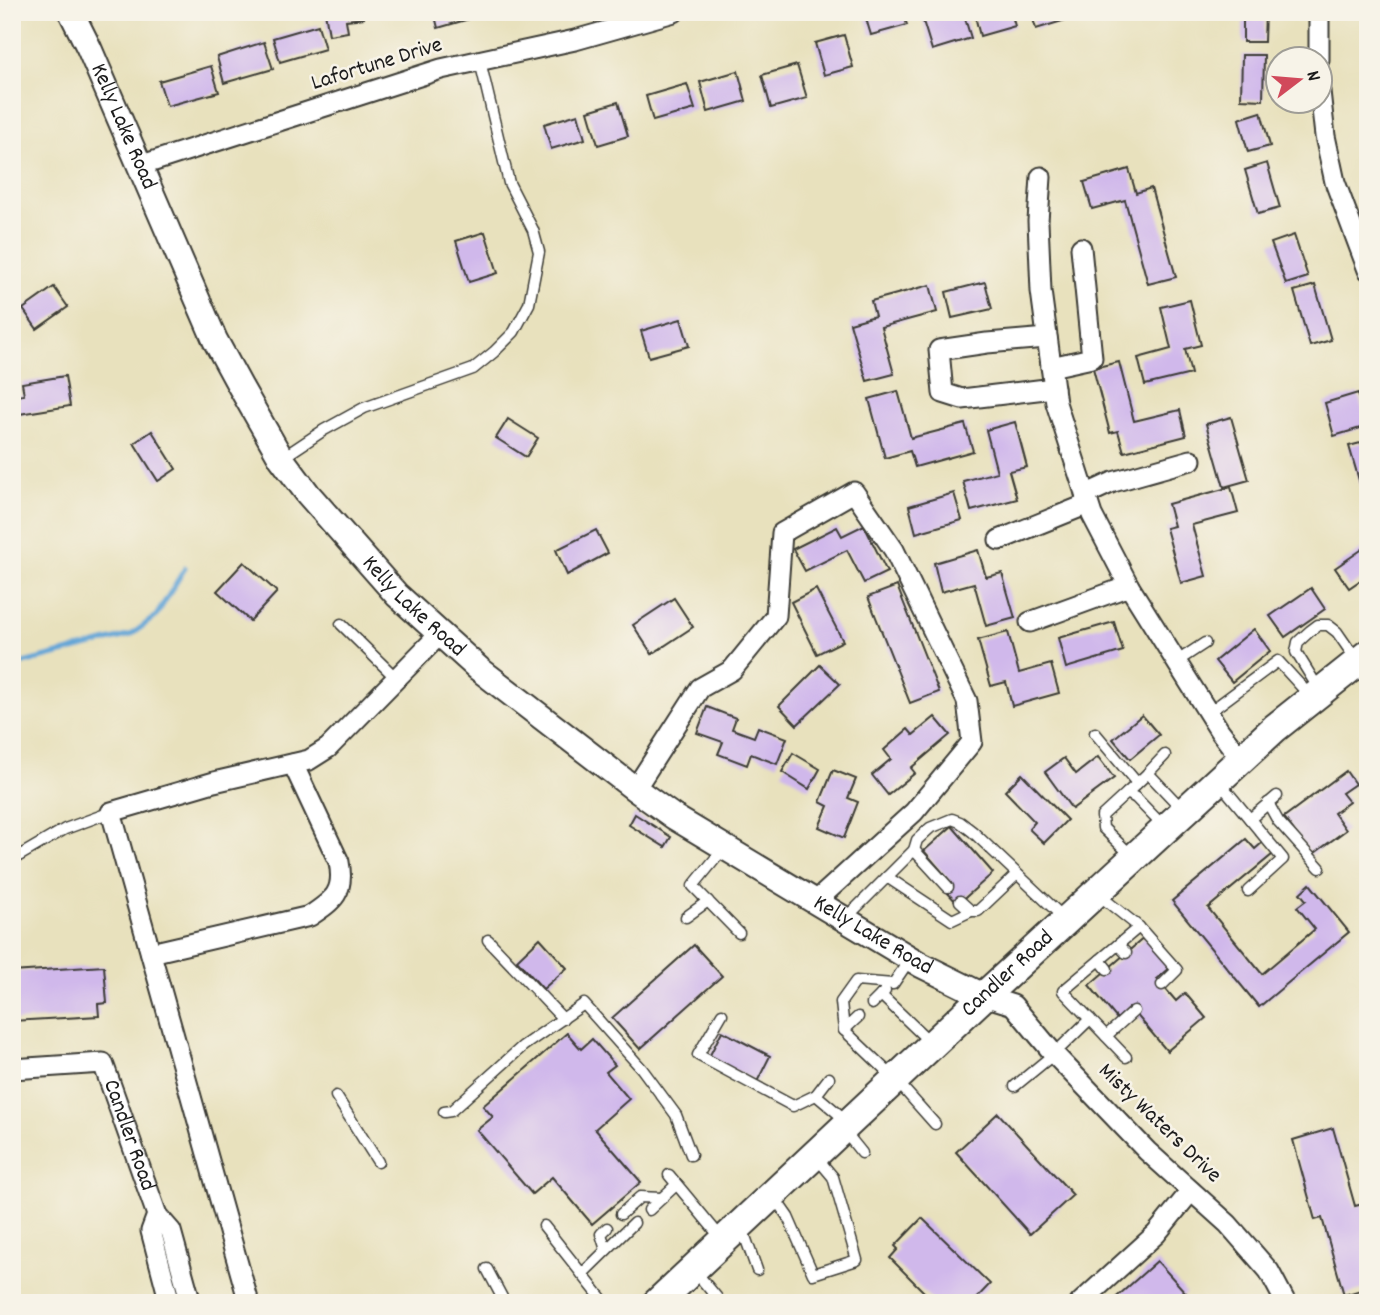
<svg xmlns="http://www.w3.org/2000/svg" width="1380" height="1315" viewBox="0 0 1380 1315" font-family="Dekko,sans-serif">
  <rect width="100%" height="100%" fill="#f7f3e8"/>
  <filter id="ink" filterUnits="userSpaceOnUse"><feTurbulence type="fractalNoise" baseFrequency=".0143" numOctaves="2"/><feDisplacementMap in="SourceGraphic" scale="14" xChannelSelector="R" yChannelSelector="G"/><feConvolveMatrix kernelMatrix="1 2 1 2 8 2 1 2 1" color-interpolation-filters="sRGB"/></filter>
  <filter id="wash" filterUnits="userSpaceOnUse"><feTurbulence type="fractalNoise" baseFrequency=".00686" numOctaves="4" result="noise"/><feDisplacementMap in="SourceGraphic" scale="28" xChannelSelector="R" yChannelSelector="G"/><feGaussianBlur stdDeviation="1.57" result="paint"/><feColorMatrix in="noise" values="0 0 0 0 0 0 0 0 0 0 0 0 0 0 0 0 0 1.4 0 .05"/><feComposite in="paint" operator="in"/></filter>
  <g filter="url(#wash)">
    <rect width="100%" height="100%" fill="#e8e1bd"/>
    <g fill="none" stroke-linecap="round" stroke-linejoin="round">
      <path stroke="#63a6d7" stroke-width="5" d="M12,666L131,635L156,616L185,568"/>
    </g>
    <g id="blocks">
      <g fill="#d0b8eb">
        <path d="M325,12H363L364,18L346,20L348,32L329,35Z"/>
        <path d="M434,12H475L476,17L438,28Z"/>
        <path d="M864,12H903L907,25L871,35Z"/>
        <path d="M953,12H963L971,38L932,50L923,21Z"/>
        <path d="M974,12H1011L1015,26L980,36Z"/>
        <path d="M1031,12H1071L1072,18L1036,29Z"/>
        <path d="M1243,12H1265L1264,42H1243Z"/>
        <path d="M318,25L325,49L280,62L273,38Z"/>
        <path d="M844,35L853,67L824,75L815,43Z"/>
        <path d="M264,42L273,69L224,83L217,57Z"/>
        <path d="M1242,55H1264L1263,100L1241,99Z"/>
        <path d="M797,65L807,98L771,108L762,75Z"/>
        <path d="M211,66L219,92L167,106L159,81Z"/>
        <path d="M738,71L746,101L708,112L700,82Z"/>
        <path d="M687,84L695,109L653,121L646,96Z"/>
        <path d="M618,102L628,136L598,145L588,111Z"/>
        <path d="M1261,112L1270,146L1248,152L1239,119Z"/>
        <path d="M578,114L585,139L551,149L544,124Z"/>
        <path d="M1267,163L1280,208L1258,214L1245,170Z"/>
        <path d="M1129,169L1136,193L1151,188L1176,277L1148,284L1125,200L1092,209L1084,182Z"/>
        <path d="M485,232L498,273L469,282L456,241Z"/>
        <path d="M1294,235L1308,277L1286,284L1271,243Z"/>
        <path d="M985,282L992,309L952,318L946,292Z"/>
        <path d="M930,285L937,312L881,327L894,374L867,381L850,323L875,316L871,301Z"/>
        <path d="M1315,285L1331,340L1310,346L1294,291Z"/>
        <path d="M54,287L68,307L37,329L23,309Z"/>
        <path d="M1190,300L1201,345L1185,349L1191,374L1145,385L1138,358L1171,349L1161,307Z"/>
        <path d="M681,319L689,346L649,357L641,331Z"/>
        <path d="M1119,362L1134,421L1180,410L1186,436L1124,452L1118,431L1110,433L1093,368Z"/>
        <path d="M65,376L70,406L19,414L16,396L24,395L22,383Z"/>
        <path d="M898,391L911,438L965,424L973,451L915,467L910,451L885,458L869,399Z"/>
        <path d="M1358,393L1367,426L1334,436L1325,403Z"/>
        <path d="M1231,417L1249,480L1224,487L1206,424Z"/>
        <path d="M508,419L538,438L526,457L496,438Z"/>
        <path d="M1015,422L1027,467L1009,471L1017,499L971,511L963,481L997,472L986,430Z"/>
        <path d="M152,431L176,469L158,481L134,443Z"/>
        <path d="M1368,441V485L1361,487L1349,446Z"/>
        <path d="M1231,487L1238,513L1192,525L1206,576L1181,583L1166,528L1174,526L1168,504Z"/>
        <path d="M954,493L962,520L916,533L909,506Z"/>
        <path d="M864,525L887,572L864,583L847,550L805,571L793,549L837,527L842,536Z"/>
        <path d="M596,530L608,553L567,575L556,550Z"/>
        <path d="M1364,548L1368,553V575L1349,588L1335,568Z"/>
        <path d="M978,550L986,577L1002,573L1015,618L986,626L974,583L941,592L934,563Z"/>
        <path d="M244,562L277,592L250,621L217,591Z"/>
        <path d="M897,586L939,692L910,703L868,597Z"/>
        <path d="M1311,588L1325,609L1285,637L1270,616Z"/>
        <path d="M816,589L843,641L817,654L791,602Z"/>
        <path d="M674,598L693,627L652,654L633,625Z"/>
        <path d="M1114,622L1123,651L1066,668L1058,638Z"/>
        <path d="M1254,629L1270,651L1232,682L1215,661Z"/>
        <path d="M1008,632L1019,673L1051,664L1059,693L1012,706L1006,682L991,686L978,640Z"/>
        <path d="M820,665L840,684L797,725L779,706Z"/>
        <path d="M707,707L736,718L732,729L754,737L758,727L787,738L777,764L751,754L747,765L718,754L723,742L697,733Z"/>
        <path d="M1142,715L1159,735L1130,759L1113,739Z"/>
        <path d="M935,717L950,735L911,768L915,773L888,795L872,775L891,759L884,750L908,729L913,735Z"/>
        <path d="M793,753L820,769L809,789L782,772Z"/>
        <path d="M1098,757L1114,778L1072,809L1045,772L1064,758L1076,774Z"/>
        <path d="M833,770L856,779L848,798L858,802L844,838L819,827L828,806L820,802Z"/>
        <path d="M1346,771L1355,784L1342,793L1349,802L1334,813L1346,830L1312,855L1284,817Z"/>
        <path d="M1022,774L1067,820L1044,843L1029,829L1035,822L1005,791Z"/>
        <path d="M635,814L671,837L665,847L629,825Z"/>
        <path d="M952,826L993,873L958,904L944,889L952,883L924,851Z"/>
        <path d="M1246,839L1255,849L1263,842L1273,854L1208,908L1262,974L1315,929L1297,907L1306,900L1300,893L1310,884L1349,932L1259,1007L1172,901Z"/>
        <path d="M1145,937L1171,967L1157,979L1176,1001L1185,993L1206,1018L1167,1051L1130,1007L1117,1019L1089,985Z"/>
        <path d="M540,938L567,968L543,989L517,960Z"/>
        <path d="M694,945L722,976L640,1049L612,1018Z"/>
        <path d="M104,966L107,1003L98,1004L99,1016L12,1021V972Z"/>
        <path d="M722,1031L770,1056L757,1082L709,1057Z"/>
        <path d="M567,1033L581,1049L592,1039L615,1065L606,1072L629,1099L595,1129L641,1182L592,1224L552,1177L532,1194L477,1130L493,1117L483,1106Z"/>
        <path d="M998,1113L1073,1195L1030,1234L956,1152Z"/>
        <path d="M1333,1128L1355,1206L1363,1204L1368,1223V1288L1344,1295L1322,1218L1315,1220L1293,1140Z"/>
        <path d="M922,1218L990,1284L972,1303H935L890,1258L898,1249L895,1246Z"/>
        <path d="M1157,1261L1186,1293L1175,1303H1110Z"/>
      </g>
    </g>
  </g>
  <g filter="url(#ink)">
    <use href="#blocks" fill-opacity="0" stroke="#3b3a34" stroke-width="2"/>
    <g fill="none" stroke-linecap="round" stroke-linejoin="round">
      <g stroke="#3b3a34" stroke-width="13">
        <g id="service">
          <path d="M282,458L324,430L364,408L473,369L494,352L514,332L529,304L539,252L533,230L509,183L480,61"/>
          <path d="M341,624L397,679"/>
          <path d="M1176,662L1205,643"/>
          <path d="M1320,691L1296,652L1298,642L1310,631L1318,625H1328L1337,632L1368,677"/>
          <path d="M1208,713L1278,661L1311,697"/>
          <path d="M1095,733L1137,783"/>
          <path d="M1148,773L1165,755"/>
          <path d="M1220,783L1283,859L1248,891"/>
          <path d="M1127,793L1148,773L1184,811"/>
          <path d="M1268,803L1278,821L1320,868"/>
          <path d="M1250,819L1277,796"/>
          <path d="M724,848L693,886L739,933"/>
          <path d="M914,850L948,887"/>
          <path d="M1132,856L1103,828L1102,816L1127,793L1136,798L1165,828"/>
          <path d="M12,860L65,829L111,812"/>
          <path d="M887,877L952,920L971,911"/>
          <path d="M1099,895L1139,927L1177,970L1162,985"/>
          <path d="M960,901L971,911H978L1017,874"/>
          <path d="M686,917L708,901"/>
          <path d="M846,918L914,850L917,840L930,828L952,819L960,822L973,832L1066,920"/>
          <path d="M488,940L563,1019"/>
          <path d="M1118,945L1126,953"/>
          <path d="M910,959L893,984L856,981L841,1002L844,1030L895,1079L935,1124"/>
          <path d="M1100,960L1107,969"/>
          <path d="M881,995L931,1043"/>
          <path d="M872,1004L885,991"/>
          <path d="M722,1014L698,1055L793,1106L816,1095L829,1078"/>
          <path d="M844,1030L858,1017"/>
          <path d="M1106,1036L1134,1011"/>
          <path d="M1126,1057L1063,991L1139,927"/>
          <path d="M1015,1086L1054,1054L1090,1019"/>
          <path d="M816,1095L848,1122"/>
          <path d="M336,1096L378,1162"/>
          <path d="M444,1112L451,1111L523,1046L584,1004L642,1069L676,1115L691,1155"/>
          <path d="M845,1132L862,1153"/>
          <path d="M669,1175L722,1239"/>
          <path d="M774,1197L788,1217L813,1274L857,1260L833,1177L817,1158"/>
          <path d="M649,1210L676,1185"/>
          <path d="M621,1214L640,1197L661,1198"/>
          <path d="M544,1226L605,1303"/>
          <path d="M742,1228L757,1270"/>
          <path d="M606,1250L601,1234L607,1228"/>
          <path d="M487,1269L505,1303"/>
          <path d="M694,1270L718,1299"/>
          <path d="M582,1274L634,1223"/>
        </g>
      </g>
      <g stroke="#3b3a34" stroke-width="23">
        <g id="minor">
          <path d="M1319,60V12"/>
          <path d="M1320,91L1325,136L1335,182L1368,270"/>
          <path d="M139,166L441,69L575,40L674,12"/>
          <path d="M1041,177L1038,221L1041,291L1056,403L1092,515L1129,586L1219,730L1241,759"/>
          <path d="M1047,338L987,343L939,350L943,393L962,399L1054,388"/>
          <path d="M1051,367L1092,358L1081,248"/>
          <path d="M1085,495L1113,482L1191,460"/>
          <path d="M999,540L1088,504"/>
          <path d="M1030,622L1129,586"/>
          <path d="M635,789L700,688L732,670L776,616L782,533L854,492L894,550L967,701L972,742L914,812L815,902"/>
          <path d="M151,953L310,916C334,900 345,892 339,862L293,764"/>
          <path d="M984,996L1013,1005L1054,1054L1147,1151L1228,1224L1269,1271L1286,1303"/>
          <path id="s1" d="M12,1069L103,1063L157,1215L171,1231L191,1303"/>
          <path d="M157,1215L151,1231L170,1303"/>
          <path d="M249,1303L111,812L214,782L309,760L328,748L440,634"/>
          <path d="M1080,1303L1156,1234L1191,1191"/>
        </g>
      </g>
      <g stroke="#3b3a34" stroke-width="28">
        <g id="tertiary">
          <path id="s2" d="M71,12L89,48L215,340L240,386L281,458L308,494L397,595L479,669L635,789L674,817L921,965L984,996"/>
        </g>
      </g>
      <g stroke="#3b3a34" stroke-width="32">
        <g id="secondary">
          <path id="s3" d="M657,1303L984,996L1275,728L1368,654"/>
        </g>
      </g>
      <use href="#service" stroke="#fff" stroke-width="10"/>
      <use href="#minor" stroke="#fff" stroke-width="19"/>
      <use href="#tertiary" stroke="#fff" stroke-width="24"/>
      <use href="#secondary" stroke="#fff" stroke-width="28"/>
    </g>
  </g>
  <g text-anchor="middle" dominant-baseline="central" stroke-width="5" stroke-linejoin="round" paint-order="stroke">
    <g font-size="23" fill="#1c1c1c" stroke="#f7f3e8">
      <text transform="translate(377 65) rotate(-17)">Lafortune Drive</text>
      <text stroke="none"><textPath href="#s2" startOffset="126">Kelly Lake Road</textPath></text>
      <text stroke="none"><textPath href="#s2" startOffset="693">Kelly Lake Road</textPath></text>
      <text stroke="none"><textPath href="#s2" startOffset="1260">Kelly Lake Road</textPath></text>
      <text stroke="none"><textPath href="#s3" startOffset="481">Candler Road</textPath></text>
      <text transform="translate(1159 1124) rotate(44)">Misty Waters Drive</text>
      <text stroke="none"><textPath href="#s1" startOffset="168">Candler Road</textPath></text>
    </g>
  </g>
  <rect width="1380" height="1315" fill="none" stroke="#f7f3e8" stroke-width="42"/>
  <g transform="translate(1299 80) rotate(74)"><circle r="33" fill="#f7f3e8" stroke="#9f9d96" stroke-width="2"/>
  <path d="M0-5L12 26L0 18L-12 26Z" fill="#d1495b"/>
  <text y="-10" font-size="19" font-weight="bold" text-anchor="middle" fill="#1c1c1c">N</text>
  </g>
</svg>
